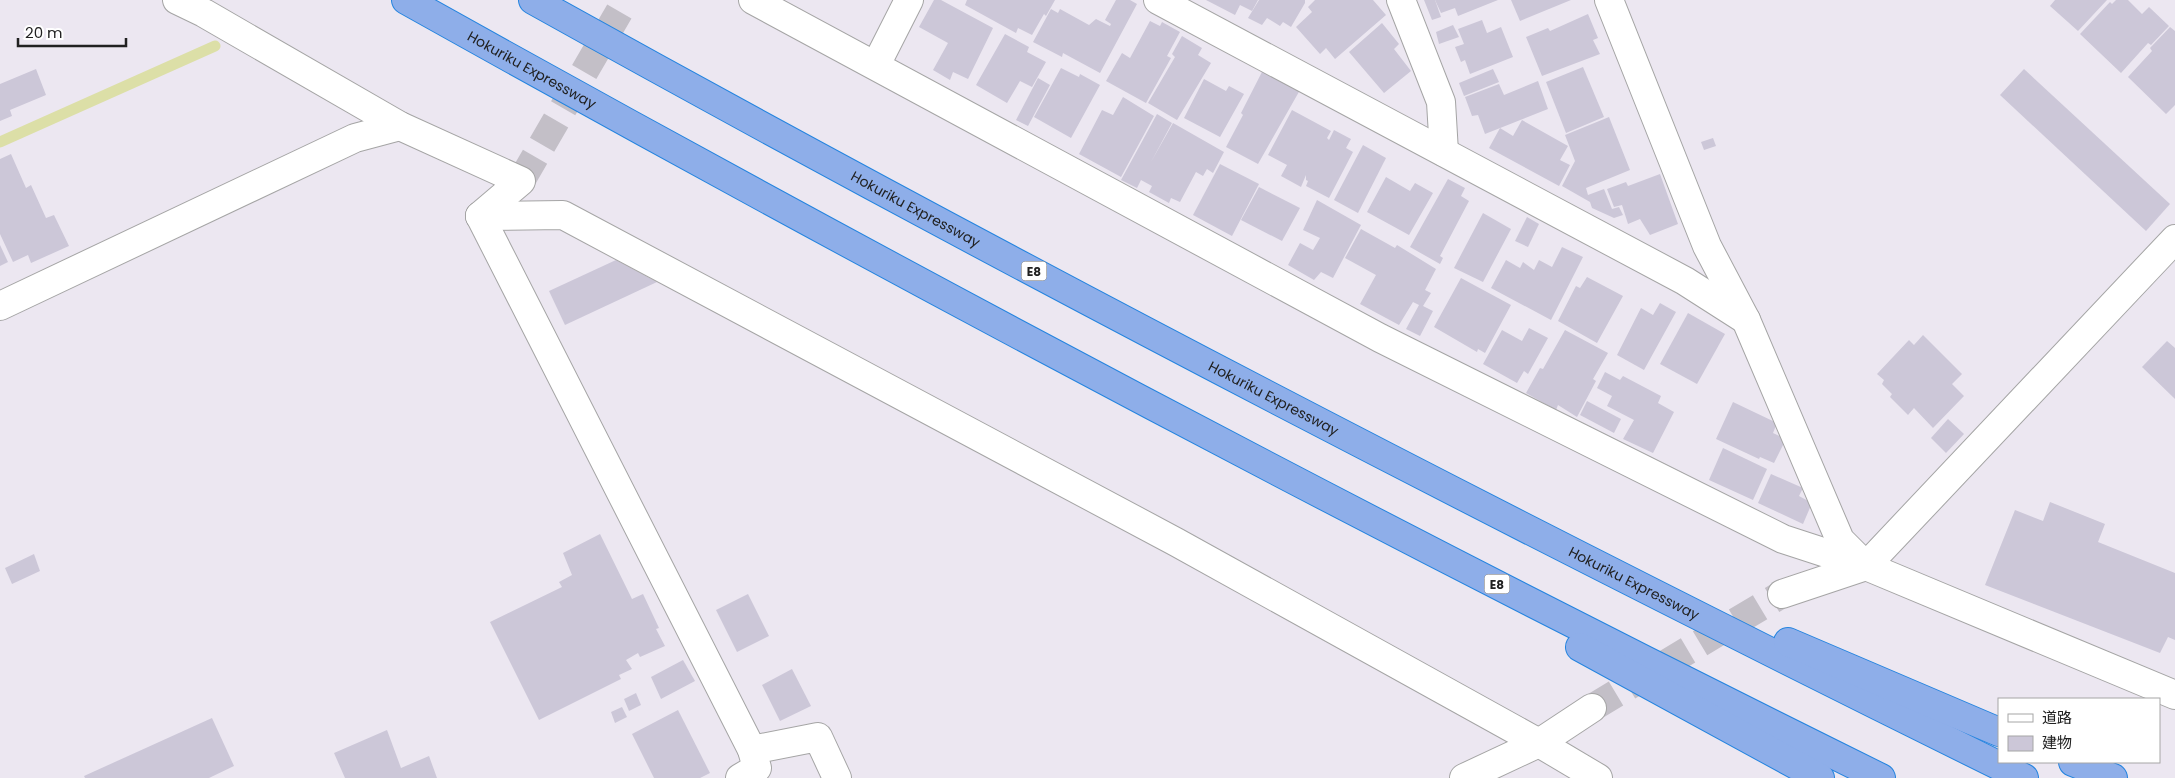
<svg xmlns="http://www.w3.org/2000/svg" width="2175" height="778" viewBox="0 0 2175 778" font-family="Poppins,'Noto Sans JP',sans-serif">
  <rect width="100%" height="100%" fill="#ece7f1"/>
  <g fill="none" stroke-linecap="round" stroke-linejoin="round">
    <path stroke="#dcdfa7" stroke-width="11" d="M0,142L215,46"/>
  </g>
  <g fill="#ccc7d8">
    <path d="M934,0H941L993,28L968,79L953,72L950,80L933,70L948,43L919,27Z"/>
    <path d="M967,0H1055L1046,16L1044,14L1032,35L1018,28L1016,33L965,5Z"/>
    <path d="M1116,0H1130L1137,4L1100,73L1063,53L1062,57L1033,42L1051,9L1058,13L1060,9L1089,25L1096,19L1110,26L1111,24L1105,20Z"/>
    <path d="M1206,0H1258L1252,11L1240,5L1235,15Z"/>
    <path d="M1259,0H1305V3L1291,27L1283,22L1280,26L1267,18L1262,25L1248,18Z"/>
    <path d="M1315,0H1373L1386,15L1335,59L1326,48L1320,54L1296,27L1312,12L1308,7Z"/>
    <path d="M1424,0H1435L1441,17L1432,20Z"/>
    <path d="M1435,0H1498L1458,16L1455,8L1441,13Z"/>
    <path d="M1511,0H1571L1520,21Z"/>
    <path d="M2055,0H2107L2078,31L2050,6Z"/>
    <path d="M2116,0H2128L2142,14L2149,7L2169,26L2151,45L2148,43L2121,73L2080,34L2110,2L2112,4Z"/>
    <path d="M1588,14L1598,38L1593,40L1600,54L1542,76L1526,37L1548,28L1550,31Z"/>
    <path d="M1482,20L1487,33L1501,27L1513,57L1470,74L1465,60L1461,62L1455,47L1464,44L1458,29Z"/>
    <path d="M1150,21L1160,26L1162,22L1180,32L1167,56L1171,58L1146,103L1106,81L1122,53L1130,58Z"/>
    <path d="M1382,23L1399,44L1394,49L1411,71L1384,93L1349,52Z"/>
    <path d="M1453,25L1459,37L1439,44L1436,32Z"/>
    <path d="M2170,27L2175,31V105L2166,114L2128,77L2152,51L2150,48Z"/>
    <path d="M1005,34L1029,47L1027,52L1046,62L1032,87L1020,81L1007,103L976,85Z"/>
    <path d="M1182,36L1202,48L1198,55L1211,63L1177,120L1148,103L1175,57L1172,54Z"/>
    <path d="M1583,67L1604,117L1566,133L1546,82Z"/>
    <path d="M1061,68L1079,77L1080,74L1100,85L1071,138L1034,117Z"/>
    <path d="M36,69L46,95L10,110L12,116L0,121V84Z"/>
    <path d="M1493,69L1499,82L1464,96L1459,83Z"/>
    <path d="M2024,69L2170,204L2146,231L2000,95Z"/>
    <path d="M1263,70L1300,90L1258,164L1226,147L1243,115L1241,113Z"/>
    <path d="M1038,78L1050,85L1028,126L1016,120Z"/>
    <path d="M1204,79L1226,91L1229,86L1244,94L1220,137L1184,118Z"/>
    <path d="M1538,81L1548,109L1485,134L1478,115L1472,116L1465,97L1499,84L1504,95Z"/>
    <path d="M1123,97L1154,116L1121,177L1079,154L1102,110L1113,115Z"/>
    <path d="M1292,110L1331,131L1327,138L1329,140L1334,130L1351,139L1346,148L1353,152L1329,198L1306,186L1308,181L1306,180V175L1301,187L1281,176L1287,165L1268,155Z"/>
    <path d="M1157,114L1172,123L1151,162L1173,123L1224,152L1213,173L1207,169L1203,176L1196,172L1180,202L1171,198L1169,203L1149,192L1152,186L1141,180L1137,188L1121,180Z"/>
    <path d="M1609,117L1630,170L1586,188L1588,195L1604,189L1612,209L1619,207L1623,215L1614,218L1592,208L1590,202L1562,186L1575,161L1565,135Z"/>
    <path d="M1522,120L1568,146L1560,160L1570,165L1559,186L1489,148L1500,128L1513,136Z"/>
    <path d="M1713,138L1716,146L1704,150L1701,142Z"/>
    <path d="M1363,145L1386,158L1358,213L1334,200Z"/>
    <path d="M11,154L26,188L31,185L46,218L54,215L69,246L31,263L28,255L13,262L0,234V159Z"/>
    <path d="M1220,164L1259,184L1232,236L1193,215Z"/>
    <path d="M1660,174L1678,224L1650,235L1640,219L1628,224L1622,205L1614,207L1607,189L1626,182L1628,186Z"/>
    <path d="M1386,177L1410,191L1415,183L1433,193L1409,235L1367,212Z"/>
    <path d="M1448,179L1465,188L1461,196L1469,201L1440,256L1443,258L1440,264L1410,247Z"/>
    <path d="M1259,187L1300,208L1282,241L1241,220Z"/>
    <path d="M1317,200L1361,225L1333,278L1321,272L1314,280L1288,265L1300,243L1313,250L1320,238L1303,230Z"/>
    <path d="M1483,213L1511,229L1483,282L1454,268Z"/>
    <path d="M1527,217L1539,224L1528,247L1515,241Z"/>
    <path d="M1361,229L1395,248L1397,245L1436,269L1425,290L1431,293L1423,306L1433,311L1420,336L1406,329L1419,305L1413,302L1399,325L1360,304L1376,275L1345,258Z"/>
    <path d="M0,245L8,262L0,266Z"/>
    <path d="M1562,247L1583,257L1551,320L1491,288L1506,260L1520,268L1523,262L1534,270L1539,260L1552,267Z"/>
    <path d="M616,260L657,282L565,325L549,291Z"/>
    <path d="M1587,277L1623,296L1597,343L1558,321L1576,286L1580,288Z"/>
    <path d="M1461,278L1511,305L1485,353L1478,349L1477,352L1434,327Z"/>
    <path d="M1660,303L1676,312L1644,370L1617,355L1641,308L1653,315Z"/>
    <path d="M1688,313L1725,334L1697,384L1660,364Z"/>
    <path d="M1529,328L1548,338L1528,374L1524,371L1517,383L1483,364L1502,330L1522,341Z"/>
    <path d="M1565,330L1608,353L1593,379L1596,381L1577,417L1558,405L1556,410L1526,393L1540,368L1543,369Z"/>
    <path d="M1923,335L1962,374L1952,384L1964,396L1933,428L1914,408L1908,415L1890,397L1892,394L1882,384L1884,380L1877,374L1909,340L1914,345Z"/>
    <path d="M2167,341L2175,348V399L2142,367Z"/>
    <path d="M1605,372L1620,380L1623,376L1661,396L1658,403L1674,412L1653,453L1623,439L1634,420L1607,406L1612,396L1597,388Z"/>
    <path d="M1587,401L1621,419L1614,433L1580,415Z"/>
    <path d="M1733,402L1777,423L1773,433L1786,439L1774,463L1760,457L1759,459L1716,439Z"/>
    <path d="M1948,419L1964,434L1946,453L1931,438Z"/>
    <path d="M1723,448L1767,469L1753,500L1709,480Z"/>
    <path d="M1771,474L1803,488L1799,496L1812,503L1803,524L1758,503Z"/>
    <path d="M2050,502L2105,524L2098,542L2175,573V640L2168,637L2160,653L1985,585L2015,510L2043,521Z"/>
    <path d="M600,534L632,599L643,594L659,628L656,629L665,646L640,657L638,653L626,660L632,669L619,675L621,679L539,720L490,622L562,587L559,582L572,575L563,553Z"/>
    <path d="M34,554L40,571L12,584L5,568Z"/>
    <path d="M748,594L769,636L737,652L716,610Z"/>
    <path d="M683,660L695,681L661,699L651,677Z"/>
    <path d="M792,669L811,706L780,721L762,685Z"/>
    <path d="M636,693L641,705L629,711L624,699Z"/>
    <path d="M622,707L627,717L615,723L611,712Z"/>
    <path d="M678,710L710,773L700,778H654L632,734Z"/>
    <path d="M212,718L234,766L209,778H85L84,776Z"/>
    <path d="M387,730L401,768L429,756L437,778H345L334,753Z"/>
  </g>
  <g fill="none" stroke-linecap="round" stroke-linejoin="round">
    <g stroke="#c3bfc7" stroke-width="28" stroke-dasharray="28 14" stroke-linecap="butt">
      <path d="M521,181L626,0"/>
      <path d="M1592,708L1782,594"/>
    </g>
    <g stroke="#a5a5a5" stroke-width="30">
      <g id="minor">
        <path d="M177,0L204,13L400,126L521,181L480,216"/>
        <path d="M753,0L1380,338L1783,539L1866,566L2175,695"/>
        <path d="M1158,0L1685,281L1746,320"/>
        <path d="M1401,0L1441,102L1444,152"/>
        <path d="M1609,0L1707,246L1746,320L1840,540L1864,564"/>
        <path d="M876,65L909,0"/>
        <path d="M480,216L563,215L1176,542L1539,743L1598,778"/>
        <path d="M480,216L752,750L757,768L740,778"/>
        <path d="M0,306L355,138L400,126"/>
        <path d="M1782,594L1866,566"/>
        <path d="M752,750L818,737L837,778"/>
        <path d="M1464,778L1539,743L1592,708"/>
      </g>
    </g>
    <g stroke="#a5a5a5" stroke-width="30">
      <path id="tertiary" d="M1866,566L2175,239"/>
    </g>
    <g stroke="#2484df" stroke-width="30">
      <g id="motorway">
        <path id="s1" d="M406,0C891,271 1383,532 1881,778"/>
        <path id="s2" d="M533,0C1023,273 1521,530 2024,778"/>
        <path d="M1788,642L1999,732"/>
        <path d="M1580,647L1820,778"/>
        <path d="M2073,762L2113,778"/>
      </g>
    </g>
    <use href="#minor" stroke="#fff" stroke-width="28"/>
    <use href="#tertiary" stroke="#fff" stroke-width="28"/>
    <use href="#motorway" stroke="#8eaee9" stroke-width="28"/>
  </g>
  <g text-anchor="middle" dominant-baseline="central" stroke-width="4.5" stroke-linejoin="round" paint-order="stroke">
    <g fill="#fff" stroke="#646464" stroke-width="1">
      <rect x="1021.5" y="261.5" width="25" height="19" rx="4"/>
      <rect x="1484.5" y="574.5" width="25" height="19" rx="4"/>
    </g>
    <g font-size="12" font-weight="bold" fill="#212121">
      <text x="1034" y="271">E8</text>
      <text x="1497" y="584">E8</text>
    </g>
    <g font-size="14" fill="#212121" stroke="#fff">
      <text stroke="none"><textPath href="#s1" startOffset="144">Hokuriku Expressway</textPath></text>
      <text stroke="none"><textPath href="#s2" startOffset="436">Hokuriku Expressway</textPath></text>
      <text stroke="none"><textPath href="#s2" startOffset="841">Hokuriku Expressway</textPath></text>
      <text stroke="none"><textPath href="#s2" startOffset="1246">Hokuriku Expressway</textPath></text>
    </g>
  </g>
  <rect x="1998" y="698" width="162" height="65" fill="#ffffff" stroke="#a6a6a6"/>
  <rect x="2008" y="714" width="25" height="8" fill="#ffffff" stroke="#a6a6a6"/>
  <text x="2042" y="723" font-size="15" fill="#212121">道路</text>
  <rect x="2008" y="736" width="25" height="15" fill="#ccc7d8" stroke="#a6a6a6"/>
  <text x="2042" y="748" font-size="15" fill="#212121">建物</text>
  <path d="M18 38v8h108v-8" fill="none" stroke="#212121" stroke-width="2.5"/>
  <text x="25" y="38" font-size="15" fill="#212121" stroke="#ffffff" stroke-width="4" paint-order="stroke">20 m</text>
</svg>
